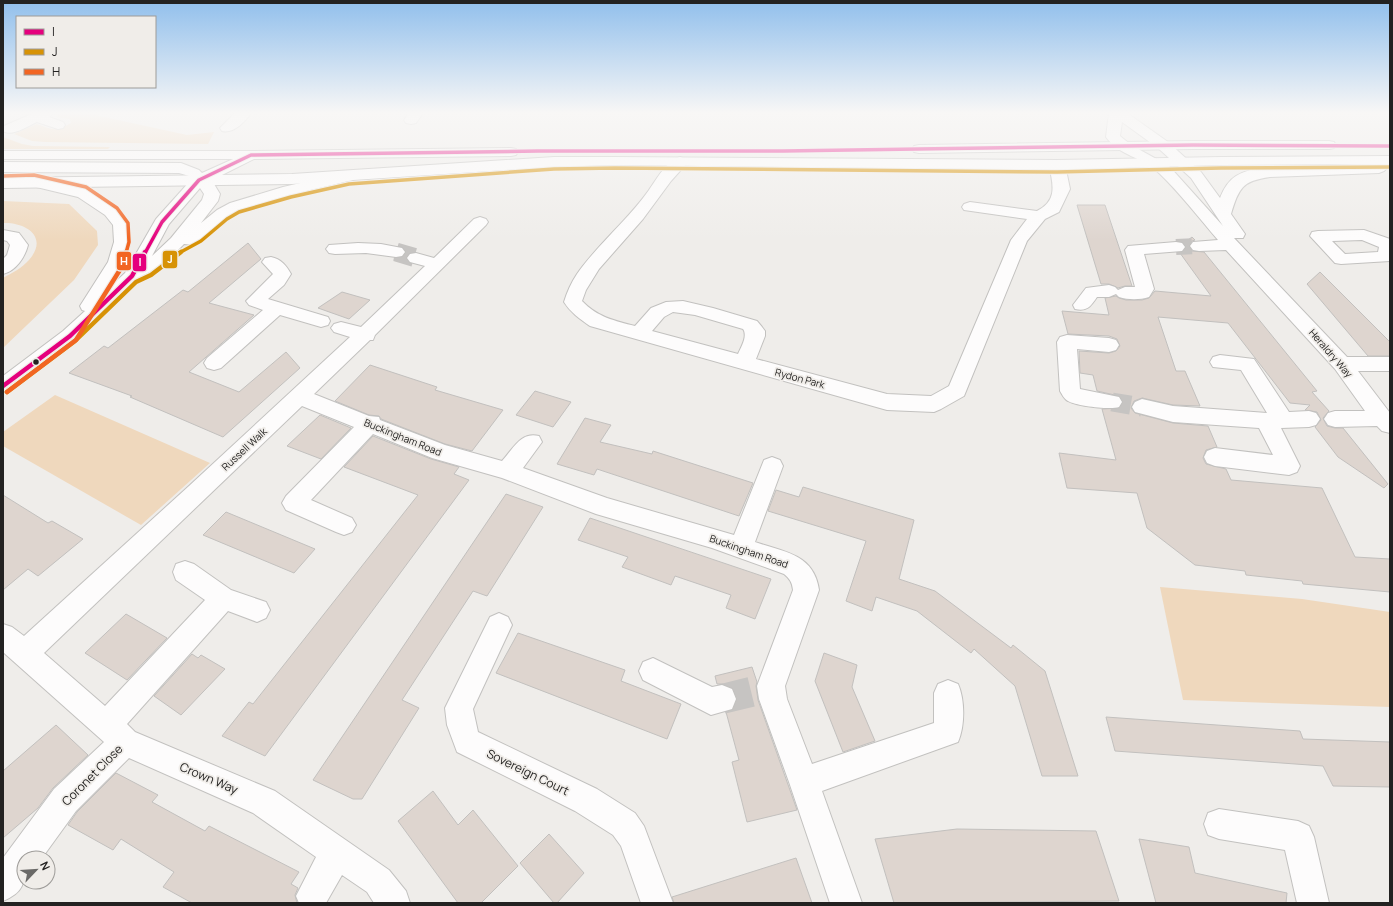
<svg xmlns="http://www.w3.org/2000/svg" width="1393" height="906" viewBox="0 0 1393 906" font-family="Manrope,sans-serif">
  <rect width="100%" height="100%" fill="#efedea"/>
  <g fill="#efd8bd">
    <path d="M59,113H86L187,135L214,132L208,144L45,142L32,141L14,134L37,124C53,130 56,132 71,123L70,119L57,117Z"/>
    <path d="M3,137L22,144L33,146L110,147L108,149H3Z"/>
    <path d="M3,201L69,204L97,231L98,245L74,280L3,348V278C12,273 22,268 29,260C49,237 26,222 3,223Z"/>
    <path d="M55,395L210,463L141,525L3,446V432Z"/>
    <path d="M1160,587L1302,599L1390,612V707L1183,700Z"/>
  </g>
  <g fill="#ded5cf" stroke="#c2c0be">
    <path d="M1077,205H1105L1132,286H1125L1118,288L1109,284H1101Z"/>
    <path d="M1192,237L1195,240L1192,241L1188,246L1192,251L1204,252L1317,391L1312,392L1329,411L1323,418L1327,426L1335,428H1343L1388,484L1384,488L1338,457L1315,427L1321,420L1317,412L1305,410L1310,405L1290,403L1228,323L1158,317L1176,371H1185L1200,406L1173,405L1142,398L1134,401L1131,408L1135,413L1173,423L1208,426L1217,447L1206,450L1203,458L1206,464L1226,469L1231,480L1322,488L1355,557L1390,559V592L1303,584L1302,581L1246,575L1245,571L1195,565L1147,528L1137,493L1067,488L1059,453L1116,460L1102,409L1119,408L1123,401L1119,396L1097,391L1093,375L1080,373L1079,351L1109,353L1116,351L1120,346L1117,339L1109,336L1068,334L1062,311L1109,315L1105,298L1116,296L1119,298L1126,300H1142L1149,298L1155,291L1211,296L1180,253L1183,252L1186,248L1184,243Z"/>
    <path d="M248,243L261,259L209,303L254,315L189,372L239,392L286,352L300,368L223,437L130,397L132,396L69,373L104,346L108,348L183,290L188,292Z"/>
    <path d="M1320,272L1390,342V356H1368L1307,284Z"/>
    <path d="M342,292L370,300L349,319L318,308Z"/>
    <path d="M370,365L437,387L435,390L503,410L472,451L445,444L381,419L379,416L369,415L335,401Z"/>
    <path d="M535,391L571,402L553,427L516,415Z"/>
    <path d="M320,415L351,428L321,459L287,446Z"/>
    <path d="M585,418L611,425L600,442L652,454L653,451L753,483L739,516L597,469L594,475L557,464Z"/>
    <path d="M373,436L431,459L459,467L454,474L469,480L265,756L222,736L249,702L253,704L418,495L344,467Z"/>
    <path d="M803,487L914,520L899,579L935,591L1011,648L1013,645L1045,671L1078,776H1042L1015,686L974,649L971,653L917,611L876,597L872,611L846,601L866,541L768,511L776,490L799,497Z"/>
    <path d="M506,494L543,507L487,596L473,591L402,700L419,708L362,799H353L313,780Z"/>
    <path d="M3,495L48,523L52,521L83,539L38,576L28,569L3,590Z"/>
    <path d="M226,512L315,549L294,573L203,535Z"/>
    <path d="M590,518L771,579L755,619L726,608L731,595L675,576L671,585L622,567L628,557L578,540Z"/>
    <path d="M126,614L167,638L127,680L85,653Z"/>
    <path d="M518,633L625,670L621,681L681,704L667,739L496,673Z"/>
    <path d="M824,653L857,665L852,687L875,741L843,752L815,681Z"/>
    <path d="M192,654L198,658L201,655L225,669L181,715L154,696Z"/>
    <path d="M752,667L757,682L756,686L758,700L797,810L747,822L732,762L739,760L726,712L733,710L737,698L733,688L723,684H717L715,676Z"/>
    <path d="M1106,717L1300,731L1303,739L1390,742V787L1333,786L1323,766L1115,751Z"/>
    <path d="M56,725L88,755L53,788L38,808L3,838V771Z"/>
    <path d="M116,773L158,795L152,802L205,831L209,826L299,872L291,884L298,888L295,895L297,903H192L163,887L174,872L121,839L113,850L68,825L77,812Z"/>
    <path d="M433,791L458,825L473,810L518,866L481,903H458L398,821Z"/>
    <path d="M957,829L1096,831L1119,901L894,903L875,839Z"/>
    <path d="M549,834L584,873L557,903H554L520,863Z"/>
    <path d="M1139,839L1189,847L1195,873L1287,893L1286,903H1156Z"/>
    <path d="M796,858L812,903H674L672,897Z"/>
  </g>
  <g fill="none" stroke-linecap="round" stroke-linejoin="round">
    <g stroke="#c6c4c2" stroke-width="16" stroke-dasharray="16 8" stroke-linecap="butt">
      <path d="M1176,247L1199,246"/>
      <path d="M396,252L399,253"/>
    </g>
    <g stroke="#c6c4c2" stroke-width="19" stroke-dasharray="19 10" stroke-linecap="butt">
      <path d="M396,252L416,258"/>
      <path d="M1112,402L1142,407"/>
    </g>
    <path stroke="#c6c4c2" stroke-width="30" stroke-dasharray="30 15" stroke-linecap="butt" d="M722,699L759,690"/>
    <g stroke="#c2c1bf" stroke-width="2">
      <g id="minor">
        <path d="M34,113H53L49,117L63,122L65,125L63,128L58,129L37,122C28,126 12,137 3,131L4,126Z"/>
        <path d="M235,113H251C245,122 233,134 222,131L220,128Z"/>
        <path d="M409,113H423L416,123L411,124L406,123L404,120Z"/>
        <path d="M1109,113H1127L1168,142L1201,172L1220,198C1223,190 1228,181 1236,176C1256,164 1284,167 1306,166C1329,165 1352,164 1375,164L1381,157H1390V165L1384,171L1379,173L1270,177C1242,181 1239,188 1231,214L1245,234L1243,238H1234L1347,357H1390V371H1358L1390,413V433L1382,431L1377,426L1335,427L1328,425L1324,419L1328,413L1335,411H1365L1335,369L1226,250L1199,251L1193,250L1190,246L1193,242L1218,240C1199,218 1180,193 1159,173C1143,157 1119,156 1106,137ZM1122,122L1158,148L1191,178L1223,226L1169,166L1131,145L1120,136Z"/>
        <path d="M251,151L256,152L258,155L256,158L210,181L214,184L220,194L218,201L201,223L217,210L230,203L283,187L348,172L353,174L356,177L353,180C324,187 295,193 267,202C254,206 241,209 230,216C216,225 202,248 184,244L164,264L139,278L77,341L10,391L3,393V376L63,331L85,311L82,310L80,306L108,262L114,242L113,225L105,215L78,197L28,185L25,182L28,179L33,177L89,190L117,209L127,221L129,225L130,242L126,262L110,287L125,273L156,219L191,180L189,176L179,173L3,172V162L181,163L199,170L202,173ZM200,188L204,194L202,200L171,238L152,256L169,224Z"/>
        <path d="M680,157L685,159L688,162L671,181L643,219L599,269L586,290L582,301C597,317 615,321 635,326L651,308L666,302L683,301L713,308L757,321L762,327L765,331V336L756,359L887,394L931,396L949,386L1011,240L1027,219L964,210L962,207L964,204L970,202L1037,211C1058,200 1053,185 1049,165L1052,162L1057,160L1062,162L1065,165L1070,189L1059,212L1045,219L1027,241L964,396L941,409L934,412L887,410L590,326C580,319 571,313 564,302C567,292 571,283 577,274C598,244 628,220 649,190C657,179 666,161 680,157ZM673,312L695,315L743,329C748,336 741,347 738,354L652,331L664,317Z"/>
        <path d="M480,217L486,219L488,222L486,225L375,335L373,340H370L314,394L369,416L379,417L380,420L445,445L502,461C513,449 521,431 539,436L542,442L523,468L607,498L734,535L764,460L772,457L780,460L783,466L755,542C784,552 814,554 819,590L785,686L787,699L812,764L934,723V693L938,684L948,680L958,684C965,700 965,726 958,742L822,791L862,903H830L789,782L759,699L757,686L793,590C792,582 790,579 784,574L712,548L596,514L502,478L432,458L373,434L311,500L352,518L356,525L352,532L344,535L336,532L286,510L282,503L286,496L354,427L302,406L44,653L105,706L205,600L176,580L173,572L176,564L185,561L194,564L231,590L266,602L270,610L266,618L257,622L228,611L127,724L135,732L275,791L389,870L406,891L410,903H374L367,892L342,875L326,903H299L296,896L316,857L253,813L129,758L76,811L42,858H24C24,881 27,891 3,901V858L54,789L104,742L3,652V624L12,627L24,636L189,486L350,337L334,332L331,328L334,324L341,322L361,327L425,266L410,262L407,258L410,254L416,253L434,258L474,219Z"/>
        <path d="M3,230L19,233L28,245C25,257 16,271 3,274V259L7,255L10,245L7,241L3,240Z"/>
        <path d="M1364,230L1390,239V261L1341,264L1335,263L1310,236L1312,232L1318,231ZM1362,240L1379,247L1378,252L1345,254L1332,241Z"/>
        <path d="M1176,242L1182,243L1185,247L1182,251L1144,254L1154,289L1149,297C1140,300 1128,300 1119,297L1116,294L1109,297H1097C1091,306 1087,312 1075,309L1073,305L1086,288L1109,285L1115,287L1118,290L1125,287H1135L1125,250L1128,246Z"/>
        <path d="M358,243L381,244L402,248L405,252L402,256L396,257L366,253L335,254L329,253L326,249L329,245Z"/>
        <path d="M271,257C281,259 286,265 291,274L284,285L268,299L328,317L330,321L328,325L321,327L280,315L221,368L214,370L207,368L204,363L207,358L263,310L249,305L246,301L273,274L262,262L265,258Z"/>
        <path d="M1067,335L1109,338L1116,340L1119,345L1116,350L1109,352L1077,349L1080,389L1119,397L1122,402L1119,407C1111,410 1076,406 1068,401C1064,399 1062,394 1060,391L1057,342L1060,337Z"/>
        <path d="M1220,355L1254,359L1289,412L1309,411L1316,413L1320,419L1316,425L1309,427L1281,428L1300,466L1297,472L1289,475L1215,466L1207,463L1204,457L1207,451L1215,448L1273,455L1259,428L1173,422L1135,412L1132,407L1135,402L1142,399L1173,406L1267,413L1241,370L1213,367L1210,362L1213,357Z"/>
        <path d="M499,613L508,617L512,625L473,709L478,732L597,789L635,813L644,826L673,903H641L621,846L613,835L575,811L457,752L447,725L445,708L490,617Z"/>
        <path d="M653,658L712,687L722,685L732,689L736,699L732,709L711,715L643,680L639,671L643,662Z"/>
        <path d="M1219,809L1298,821L1309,826L1314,837L1329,903H1297L1285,850L1219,839L1208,835L1204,824L1208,813Z"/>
      </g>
    </g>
    <g stroke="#c2c1bf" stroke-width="2">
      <g id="major">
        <path d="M1193,141H1329L1334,142L1336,145L1334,148L1329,149H1193L919,153L914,152L912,149L914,146L919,145Z"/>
        <path d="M511,148L516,149L518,152L516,155L511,156L251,159H3V151H251Z"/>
        <path d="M1390,156V164L1221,165L1057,170L615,165L554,167L292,184L3,188V178L292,174L554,157H615L1057,160L1221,157Z"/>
      </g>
    </g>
    <use href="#minor" fill="#fdfcfc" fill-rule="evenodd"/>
    <use href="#major" fill="#fdfcfc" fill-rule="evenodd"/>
    <g stroke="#f0ede9" stroke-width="5.5">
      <path id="bus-1-far1" d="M145,253L162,222L199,180L251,155L538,151H783L1193,145L1390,146"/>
    </g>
    <g stroke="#f0ede9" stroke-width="7">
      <path id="bus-1" d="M3,386L70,336L132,276L145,252"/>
    </g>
    <g stroke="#f0ede9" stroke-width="5.5">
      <path id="bus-2-far1" d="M179,253L201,241L227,219L239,212L291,197L349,184L554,169L615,168L1057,172L1221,168L1390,167"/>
    </g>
    <g stroke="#f0ede9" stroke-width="7">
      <path id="bus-2" d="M7,392L75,341L136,282L151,275L181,252"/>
    </g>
    <g stroke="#f0ede9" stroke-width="5.5">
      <path id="bus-3-far1" d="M3,176L34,175L86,187L117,208L128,223L129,242L126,253"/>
    </g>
    <g stroke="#f0ede9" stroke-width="7">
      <path id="bus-3" d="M7,392L76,340L123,265L126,252"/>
    </g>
    <use href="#bus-1-far1" stroke="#e5007d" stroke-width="3.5"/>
    <use href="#bus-1" stroke="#e5007d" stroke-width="4.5"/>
    <use href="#bus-2-far1" stroke="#d79205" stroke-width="3.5"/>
    <use href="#bus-2" stroke="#d79205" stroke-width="4.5"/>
    <use href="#bus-3-far1" stroke="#f26522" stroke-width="3.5"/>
    <use href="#bus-3" stroke="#f26522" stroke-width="4.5"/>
  </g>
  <linearGradient id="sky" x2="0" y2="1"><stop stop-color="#91bfec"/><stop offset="0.47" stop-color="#f8f7f6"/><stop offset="1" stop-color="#f8f7f6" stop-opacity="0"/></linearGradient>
  <rect width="1393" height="240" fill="url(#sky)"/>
  <circle fill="#232221" stroke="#f0ede9" stroke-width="1.5" cx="36" cy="362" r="3.5"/>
  <g text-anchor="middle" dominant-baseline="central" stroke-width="3.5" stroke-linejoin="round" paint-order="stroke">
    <g font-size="10" fill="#232221" stroke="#f0ede9">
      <text transform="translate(1331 353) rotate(49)">Heraldry Way</text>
      <text transform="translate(800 378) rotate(15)">Rydon Park</text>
      <text transform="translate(403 437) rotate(22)">Buckingham Road</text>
      <text transform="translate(244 449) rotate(-43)">Russell Walk</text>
      <text transform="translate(749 551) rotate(19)">Buckingham Road</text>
    </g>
    <g font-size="12" fill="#232221" stroke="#f0ede9">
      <text transform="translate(528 772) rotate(26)">Sovereign Court</text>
      <text transform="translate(92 775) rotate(-45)">Coronet Close</text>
      <text transform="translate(209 778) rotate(23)">Crown Way</text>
    </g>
  </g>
  <g stroke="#f0ede9" stroke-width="1.5">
    <rect x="162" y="250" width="16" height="19" rx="4" fill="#d79205"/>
    <rect x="116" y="251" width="16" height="20" rx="4" fill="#f26522"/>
    <rect x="132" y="253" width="15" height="19" rx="4" fill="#e5007d"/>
  </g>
  <g font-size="11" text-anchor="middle" font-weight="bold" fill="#fff">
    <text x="170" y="263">J</text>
    <text x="124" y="265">H</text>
    <text x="140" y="266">I</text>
  </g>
  <rect width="1393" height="906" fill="none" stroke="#232221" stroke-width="8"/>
  <rect x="16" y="16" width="140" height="72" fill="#f0ede9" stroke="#9e9c99"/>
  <rect x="24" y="29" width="20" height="6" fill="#e5007d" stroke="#9e9c99"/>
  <text x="52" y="36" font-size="12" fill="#232221">I</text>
  <rect x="24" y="49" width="20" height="6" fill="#d79205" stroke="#9e9c99"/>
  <text x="52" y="56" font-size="12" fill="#232221">J</text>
  <rect x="24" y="69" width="20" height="6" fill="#f26522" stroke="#9e9c99"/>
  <text x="52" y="76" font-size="12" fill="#232221">H</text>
  <g transform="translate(36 870) rotate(65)"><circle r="19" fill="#f0ede9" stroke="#9e9c99"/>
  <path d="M0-3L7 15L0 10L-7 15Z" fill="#6a6967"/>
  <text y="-6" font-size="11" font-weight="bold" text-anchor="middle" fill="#232221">N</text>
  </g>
</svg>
